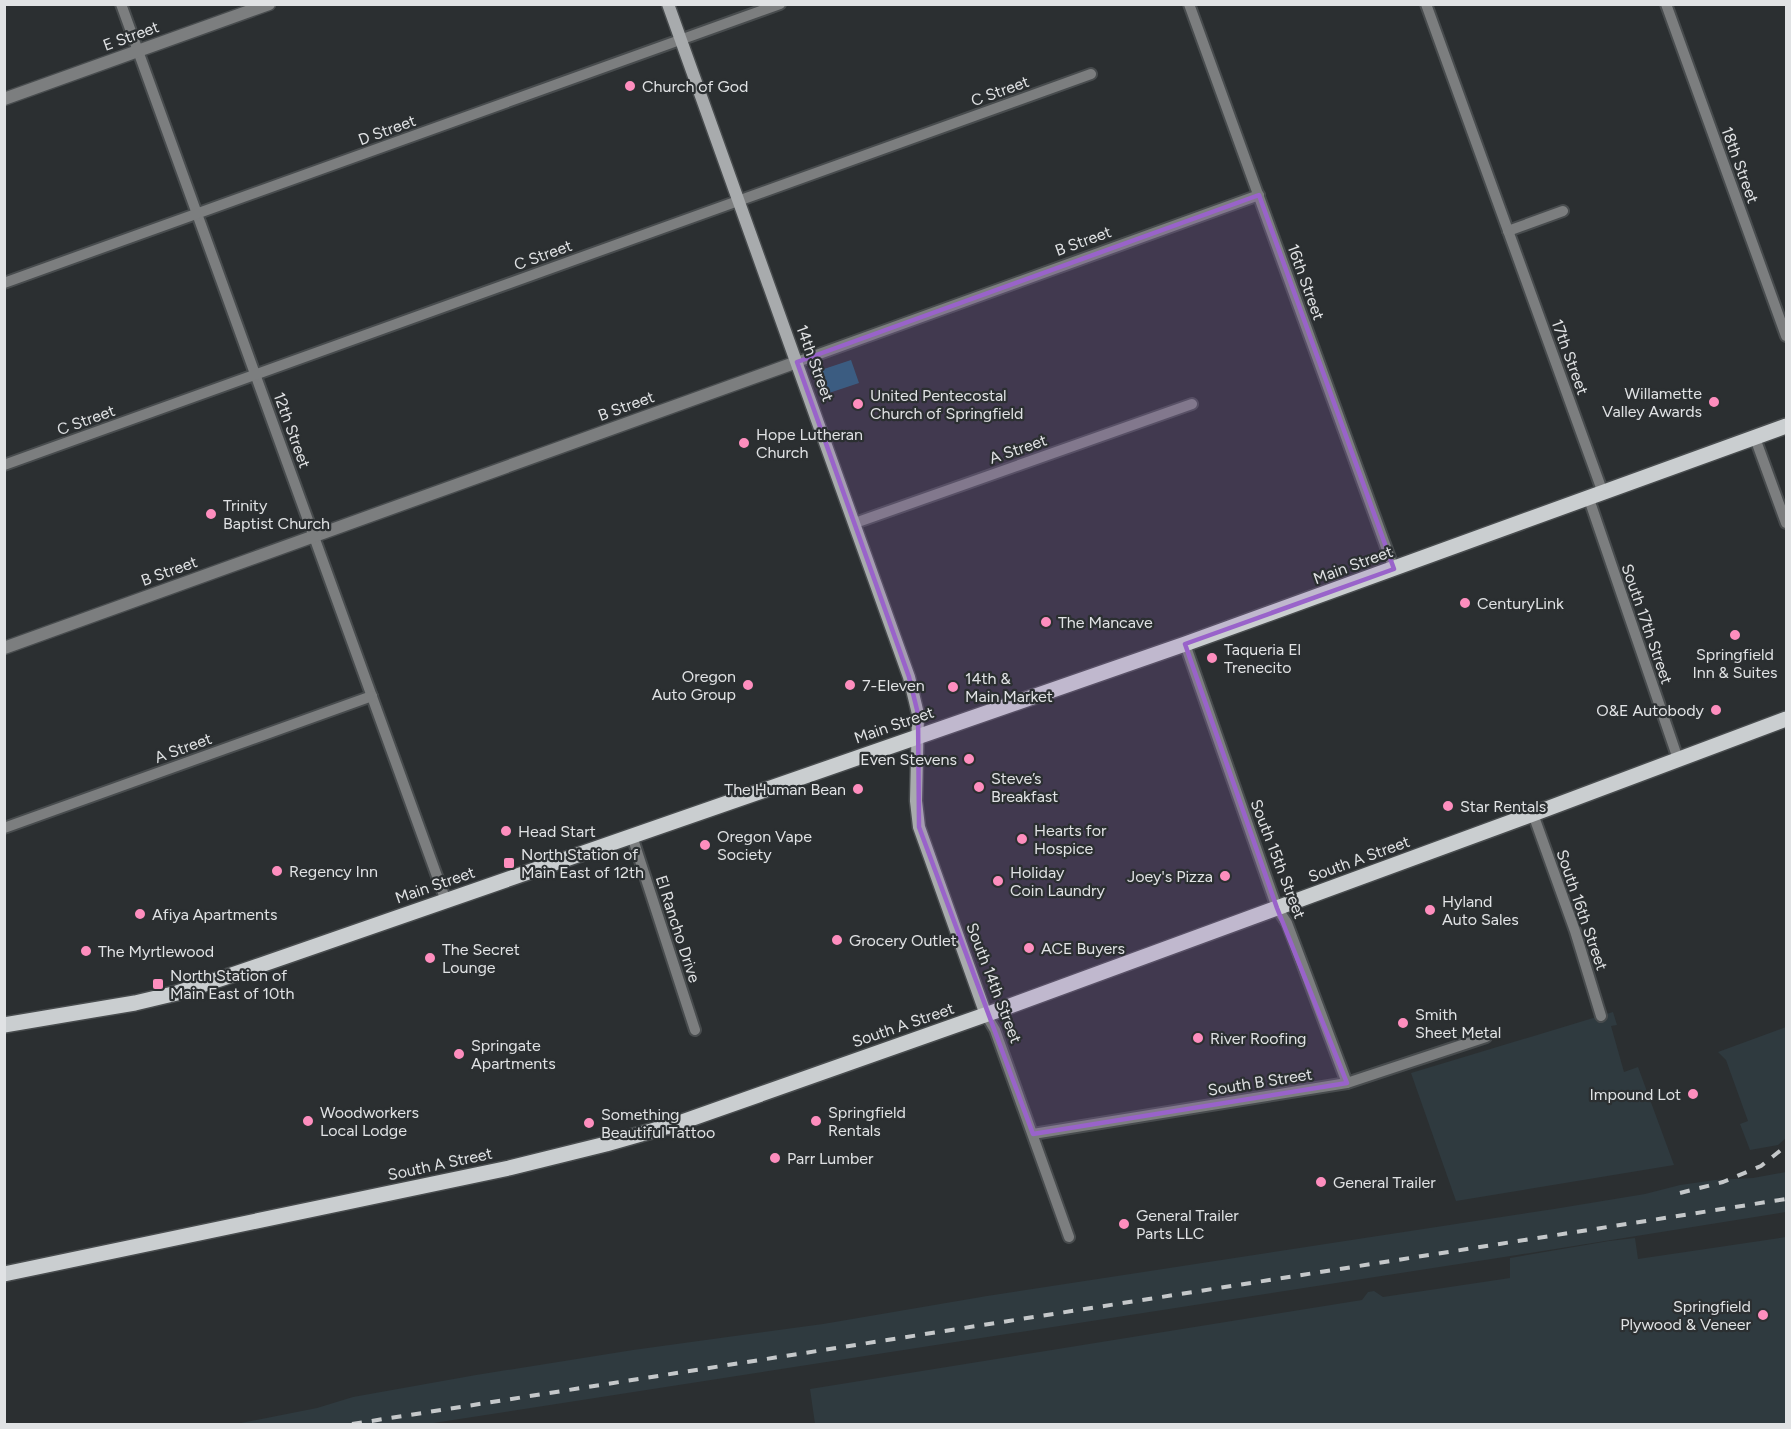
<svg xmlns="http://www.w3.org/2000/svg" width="1791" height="1429" viewBox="0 0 1791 1429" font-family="Figtree,sans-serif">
  <rect width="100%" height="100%" fill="#2b2f31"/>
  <g fill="#2f3a3f">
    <path d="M1613,1012L1617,1025L1611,1026L1624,1072L1638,1067L1674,1165L1456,1201L1411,1073Z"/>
    <path d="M1786,1027V1138L1778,1145L1750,1150L1740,1124L1748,1121L1726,1060L1718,1052Z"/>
    <path d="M1786,1172V1212L1517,1255L427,1424H236L317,1408L353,1397L476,1375L633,1350L823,1324L987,1296L1554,1209L1645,1194L1680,1185L1715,1180L1753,1178Z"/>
    <path d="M1786,1237V1424H815L810,1389L1362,1300L1368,1292L1374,1291L1383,1297L1510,1278V1258L1609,1241L1635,1238L1638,1259Z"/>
  </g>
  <path fill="#245b70" d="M851,360L859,383L826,394L818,371Z"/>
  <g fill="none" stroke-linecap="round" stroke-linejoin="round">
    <g stroke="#484c4e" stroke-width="14">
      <g id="minor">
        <path d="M121,4L446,901"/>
        <path d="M1189,4L1394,569"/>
        <path d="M1426,4L1603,493"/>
        <path d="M1666,4L1786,336"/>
        <path d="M1508,231L1563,211"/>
        <path d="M4,283L780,4"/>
        <path d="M797,362L1259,195"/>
        <path d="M1755,438L1786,523"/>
        <path d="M4,465L1091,74"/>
        <path d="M1589,499L1678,759"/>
        <path d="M855,523L1192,404"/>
        <path d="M1185,644L1277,908L1287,923L1347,1083"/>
        <path d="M1533,814L1575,931L1601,1016"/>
        <path d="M4,828L372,696"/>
        <path d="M632,836L695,1030"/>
        <path d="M986,1015L995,1030L1069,1237"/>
        <path d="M1033,1134L1347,1083L1486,1037"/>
      </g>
    </g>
    <g stroke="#484c4e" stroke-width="15">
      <g id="tertiary">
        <path d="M4,99L269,4"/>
        <path d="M4,648L797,362"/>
      </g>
    </g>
    <g stroke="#484c4e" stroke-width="15">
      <path id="secondary" d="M668,4L909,677L918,714L916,801L919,827L986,1015"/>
    </g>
    <g stroke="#484c4e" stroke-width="18">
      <g id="primary">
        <path d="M4,1025L135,1003L177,993L235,974L1185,644L1786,426"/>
        <path d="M4,1274L509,1168L606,1144L676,1124L999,1010L1533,814L1786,719"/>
      </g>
    </g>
    <use href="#minor" stroke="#7c7e7f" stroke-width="10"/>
    <use href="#tertiary" stroke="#7c7e7f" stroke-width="12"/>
    <use href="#secondary" stroke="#a8abad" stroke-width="12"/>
    <use href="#primary" stroke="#caced0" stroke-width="15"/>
    <g stroke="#c5c8ca" stroke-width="4" stroke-dasharray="10 10" stroke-linecap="butt">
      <path d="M1680,1193L1723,1182L1761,1166L1786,1146"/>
      <path d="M352,1424L1786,1199"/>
    </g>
  </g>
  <path fill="#9963ca" fill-opacity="0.2" stroke="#9963ca" stroke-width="4.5" stroke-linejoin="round" d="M1259,195L1394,569L1185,644L1277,908L1347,1083L1033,1134L919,827L918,714L909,677L797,362Z"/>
  <g fill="#fe8ebe" stroke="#2b2f31" stroke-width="2">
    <circle cx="630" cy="86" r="6"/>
    <circle cx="1714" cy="402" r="6"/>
    <circle cx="858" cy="404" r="6"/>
    <circle cx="744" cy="443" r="6"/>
    <circle cx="211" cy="514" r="6"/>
    <circle cx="1465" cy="603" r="6"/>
    <circle cx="1046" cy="622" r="6"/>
    <circle cx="1735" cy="635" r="6"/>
    <circle cx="1212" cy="658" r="6"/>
    <circle cx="748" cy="685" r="6"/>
    <circle cx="850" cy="685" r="6"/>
    <circle cx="953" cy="687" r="6"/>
    <circle cx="1716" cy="710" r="6"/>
    <circle cx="969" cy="759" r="6"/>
    <circle cx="979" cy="787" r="6"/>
    <circle cx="858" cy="789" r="6"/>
    <circle cx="1448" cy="806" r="6"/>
    <circle cx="506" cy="831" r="6"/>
    <circle cx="1022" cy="839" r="6"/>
    <circle cx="705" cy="845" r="6"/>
    <rect x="503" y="857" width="12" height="12" rx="3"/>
    <circle cx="277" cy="871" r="6"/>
    <circle cx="1225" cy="876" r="6"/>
    <circle cx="998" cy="881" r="6"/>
    <circle cx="1430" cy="910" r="6"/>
    <circle cx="140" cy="914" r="6"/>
    <circle cx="837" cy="940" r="6"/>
    <circle cx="1029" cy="948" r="6"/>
    <circle cx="86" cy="951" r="6"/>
    <circle cx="430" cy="958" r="6"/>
    <rect x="152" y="978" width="12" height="12" rx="3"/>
    <circle cx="1403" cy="1023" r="6"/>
    <circle cx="1198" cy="1038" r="6"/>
    <circle cx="459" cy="1054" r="6"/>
    <circle cx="1693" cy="1094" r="6"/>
    <circle cx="308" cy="1121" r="6"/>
    <circle cx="816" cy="1121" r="6"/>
    <circle cx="589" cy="1123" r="6"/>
    <circle cx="775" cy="1158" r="6"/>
    <circle cx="1321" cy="1182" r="6"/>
    <circle cx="1124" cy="1224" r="6"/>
    <circle cx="1763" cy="1315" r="6"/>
  </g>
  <g text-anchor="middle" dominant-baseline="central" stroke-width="4.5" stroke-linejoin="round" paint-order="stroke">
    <g font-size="16" fill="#e0e2e4" stroke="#2b2f31">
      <text transform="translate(131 36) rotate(-20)">E Street</text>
      <text transform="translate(1000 91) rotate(-20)">C Street</text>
      <text transform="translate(387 130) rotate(-20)">D Street</text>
      <text transform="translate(1740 165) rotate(70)">18th Street</text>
      <text transform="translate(1083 241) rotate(-20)">B Street</text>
      <text transform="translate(543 255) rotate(-20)">C Street</text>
      <text transform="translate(1306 282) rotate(70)">16th Street</text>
      <text transform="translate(1570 357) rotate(70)">17th Street</text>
      <text transform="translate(815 363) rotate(70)">14th Street</text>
      <text transform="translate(626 406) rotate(-20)">B Street</text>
      <text transform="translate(86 420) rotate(-20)">C Street</text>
      <text transform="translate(292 430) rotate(70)">12th Street</text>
      <text transform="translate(1018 449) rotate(-19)">A Street</text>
      <text transform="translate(1353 565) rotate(-20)">Main Street</text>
      <text transform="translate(169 571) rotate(-20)">B Street</text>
      <text transform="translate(1647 624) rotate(71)">South 17th Street</text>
      <text transform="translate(894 725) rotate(-19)">Main Street</text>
      <text transform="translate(183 748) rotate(-20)">A Street</text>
      <text transform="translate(1278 859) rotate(69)">South 15th Street</text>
      <text transform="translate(1359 859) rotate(-20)">South A Street</text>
      <text transform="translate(435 885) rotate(-19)">Main Street</text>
      <text transform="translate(1582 910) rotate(71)">South 16th Street</text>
      <text transform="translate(678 929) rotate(72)">El Rancho Drive</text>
      <text transform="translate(994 983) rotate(69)">South 14th Street</text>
      <text transform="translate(903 1025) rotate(-19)">South A Street</text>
      <text transform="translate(1260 1082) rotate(-9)">South B Street</text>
      <text transform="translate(440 1164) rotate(-12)">South A Street</text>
    </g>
    <g font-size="16" fill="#e0e2e4" stroke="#2b2f31" text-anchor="start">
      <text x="642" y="86">Church of God</text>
      <text x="1702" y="393" text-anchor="end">Willamette<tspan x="1702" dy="18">Valley Awards</tspan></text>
      <text x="870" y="395">United Pentecostal<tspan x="870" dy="18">Church of Springfield</tspan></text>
      <text x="756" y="434">Hope Lutheran<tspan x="756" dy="18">Church</tspan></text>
      <text x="223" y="505">Trinity<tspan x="223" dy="18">Baptist Church</tspan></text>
      <text x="1477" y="603">CenturyLink</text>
      <text x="1058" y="622">The Mancave</text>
      <text x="1224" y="649">Taqueria El<tspan x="1224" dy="18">Trenecito</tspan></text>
      <text x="1735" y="654" text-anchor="middle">Springfield<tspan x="1735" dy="18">Inn &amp; Suites</tspan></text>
      <text x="736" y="676" text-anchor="end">Oregon<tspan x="736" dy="18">Auto Group</tspan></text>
      <text x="965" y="678">14th &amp;<tspan x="965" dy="18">Main Market</tspan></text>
      <text x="862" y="685">7-Eleven</text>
      <text x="1704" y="710" text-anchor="end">O&amp;E Autobody</text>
      <text x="957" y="759" text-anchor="end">Even Stevens</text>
      <text x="991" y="778">Steve’s<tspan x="991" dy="18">Breakfast</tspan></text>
      <text x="846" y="789" text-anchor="end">The Human Bean</text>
      <text x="1460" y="806">Star Rentals</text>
      <text x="1034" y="830">Hearts for<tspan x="1034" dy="18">Hospice</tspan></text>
      <text x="518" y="831">Head Start</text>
      <text x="717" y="836">Oregon Vape<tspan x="717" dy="18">Society</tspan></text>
      <text x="521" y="854">North Station of<tspan x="521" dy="18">Main East of 12th</tspan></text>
      <text x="289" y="871">Regency Inn</text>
      <text x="1010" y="872">Holiday<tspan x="1010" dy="18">Coin Laundry</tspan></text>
      <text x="1213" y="876" text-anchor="end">Joey's Pizza</text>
      <text x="1442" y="901">Hyland<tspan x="1442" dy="18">Auto Sales</tspan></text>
      <text x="152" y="914">Afiya Apartments</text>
      <text x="849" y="940">Grocery Outlet</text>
      <text x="1041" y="948">ACE Buyers</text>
      <text x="442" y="949">The Secret<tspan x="442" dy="18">Lounge</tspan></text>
      <text x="98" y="951">The Myrtlewood</text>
      <text x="170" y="975">North Station of<tspan x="170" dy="18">Main East of 10th</tspan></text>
      <text x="1415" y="1014">Smith<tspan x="1415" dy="18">Sheet Metal</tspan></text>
      <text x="1210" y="1038">River Roofing</text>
      <text x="471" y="1045">Springate<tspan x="471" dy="18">Apartments</tspan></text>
      <text x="1681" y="1094" text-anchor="end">Impound Lot</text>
      <text x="320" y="1112">Woodworkers<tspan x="320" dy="18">Local Lodge</tspan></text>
      <text x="828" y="1112">Springfield<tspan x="828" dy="18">Rentals</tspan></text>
      <text x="601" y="1114">Something<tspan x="601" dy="18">Beautiful Tattoo</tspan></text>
      <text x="787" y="1158">Parr Lumber</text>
      <text x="1333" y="1182">General Trailer</text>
      <text x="1136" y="1215">General Trailer<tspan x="1136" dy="18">Parts LLC</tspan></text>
      <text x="1751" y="1306" text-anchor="end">Springfield<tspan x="1751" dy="18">Plywood &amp; Veneer</tspan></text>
    </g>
  </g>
  <rect width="1791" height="1429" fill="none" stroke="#e0e2e4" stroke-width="12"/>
</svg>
